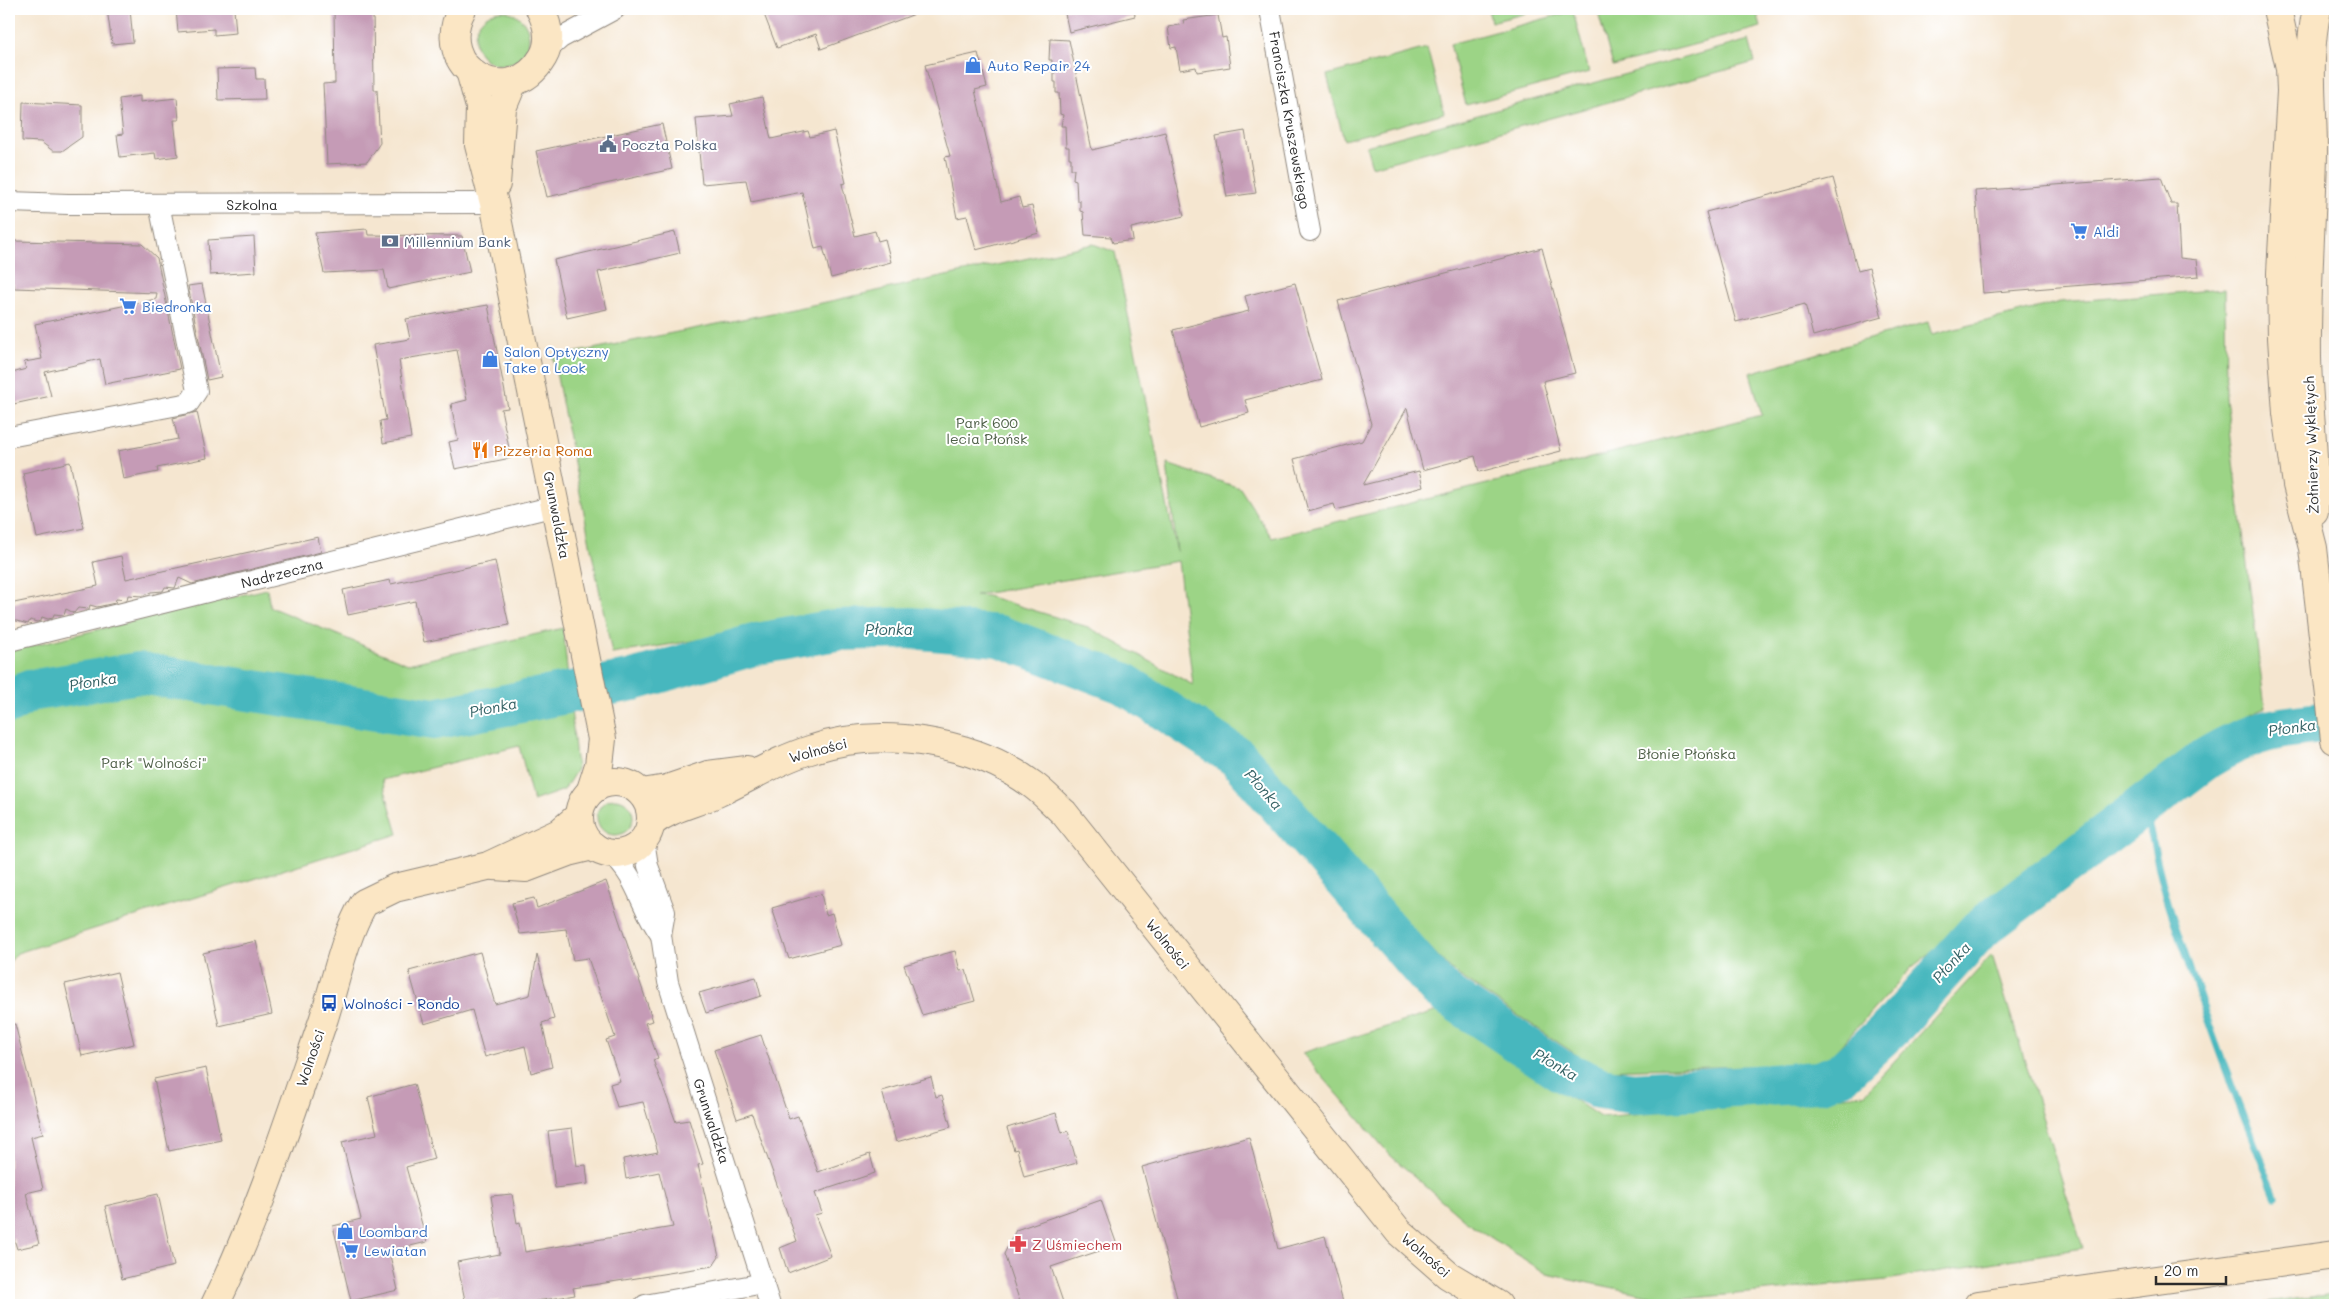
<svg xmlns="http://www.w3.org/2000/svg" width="2344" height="1314" viewBox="0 0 2344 1314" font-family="Mali,sans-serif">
  <rect width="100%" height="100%" fill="#fff"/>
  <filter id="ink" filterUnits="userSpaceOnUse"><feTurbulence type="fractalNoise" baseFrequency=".02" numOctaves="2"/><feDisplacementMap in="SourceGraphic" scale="10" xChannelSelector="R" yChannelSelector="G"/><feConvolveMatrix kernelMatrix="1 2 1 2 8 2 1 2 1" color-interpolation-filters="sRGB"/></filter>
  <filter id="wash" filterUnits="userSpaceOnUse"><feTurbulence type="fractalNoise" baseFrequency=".0096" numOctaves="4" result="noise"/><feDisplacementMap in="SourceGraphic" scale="20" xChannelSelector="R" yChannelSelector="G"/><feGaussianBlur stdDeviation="1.12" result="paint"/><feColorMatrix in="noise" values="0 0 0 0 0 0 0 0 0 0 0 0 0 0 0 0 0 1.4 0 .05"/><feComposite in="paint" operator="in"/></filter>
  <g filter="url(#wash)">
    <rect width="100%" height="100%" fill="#f5e6d0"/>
    <g fill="#9cd486" stroke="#648058" fill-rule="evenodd">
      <path d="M1488,9H1543L1491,22Z"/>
      <path d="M1597,9H1756L1761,27L1613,66Z"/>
      <circle cx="502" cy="38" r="27"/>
      <path d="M1573,11L1589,72L1466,105L1450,44Z"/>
      <path d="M1749,40L1755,62L1372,167L1366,146Z"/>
      <path d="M1427,48L1444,113L1344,140L1327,75Z"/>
      <path d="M1093,244L1115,252L1177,552L1167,464L1240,488L1272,538L1762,415L1750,373L1928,322L1932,335L2060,302L2225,289L2226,398L2265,708L2238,720L1912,967L1824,1064L1599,1070L1452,971L1243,748L1126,675L1002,625L857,614L612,654L553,357L817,304ZM1178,561L1193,685L1088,627L987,596L975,595Z"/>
      <path d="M267,589L270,607L408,664L563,628L577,769L564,790L533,801L519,746L382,780L398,834L17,953L9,963V651Z"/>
      <circle cx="615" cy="817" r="18"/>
      <path d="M1992,955L2083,1248L1886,1280L1672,1300L1547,1274L1467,1222L1391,1156L1302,1053L1441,1010L1600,1117L1864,1094Z"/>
      <path d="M2335,1294V1305H2251L2257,1304Z"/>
    </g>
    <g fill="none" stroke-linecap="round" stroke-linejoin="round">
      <path stroke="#47b7be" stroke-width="7" d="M2143,806C2154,840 2159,875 2170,909C2201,1005 2236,1101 2275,1195"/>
      <path stroke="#47b7be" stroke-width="42" d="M9,703L29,691L139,673L434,719L633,680L757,644L836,630L911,628L999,636L1123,683L1237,757L1439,989L1560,1070L1600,1088L1633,1093L1818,1082L1841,1074L1896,1023L1979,930L2207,758C2255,729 2280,727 2335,722"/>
    </g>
    <g id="blocks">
      <g fill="#c59bb6">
        <path d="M107,9H130L133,42L112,44Z"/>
        <path d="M176,9H234L236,33L214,35V29L178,32Z"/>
        <path d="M334,9H373L374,90H377L380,143L367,162L327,164L323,84L335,83Z"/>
        <path d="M762,9H802L804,14L819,9H923V11L821,49L816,34L777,48Z"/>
        <path d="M1064,9H1134L1135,16L1069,32Z"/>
        <path d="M1218,15L1222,38L1226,37L1230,67L1197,72L1196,67L1180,70L1176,47L1171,48L1168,27L1184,24L1183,20Z"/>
        <path d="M1050,39L1069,40L1092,150L1165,132L1184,216L1131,228L1133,240L1113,243L1111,237L1085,235L1083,212L1080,211V201H1077L1076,180L1073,179L1074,169H1071V158H1069V147H1066L1065,126H1061L1063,115L1060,114L1059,93H1056V82H1054V71H1051L1052,60H1049Z"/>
        <path d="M978,53L987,87L975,90L1001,202L1019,197L1022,208L1032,206L1039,233L976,250L967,216L957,218L945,157L950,156L925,65Z"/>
        <path d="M255,68L256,79H264L265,99L218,100L217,69Z"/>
        <path d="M140,96V102L177,98L179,120H174L178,156L156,159L155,153L120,157L117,135L123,134L119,99Z"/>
        <path d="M762,97L771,139L808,131L810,137L834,131L846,183L842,184L855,236L875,231L878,241L885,239L891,262L831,278L823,247L815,249L802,192L751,202L746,180L702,184L696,119L733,116L730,104Z"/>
        <path d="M23,102L82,105V137L62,151H53L41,142L22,141Z"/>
        <path d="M662,124L672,169L547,197L536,151Z"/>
        <path d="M1245,131L1256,193L1227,197L1216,136Z"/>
        <path d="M2161,177L2171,204H2177L2180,258L2197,260L2199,276L1983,293L1975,191Z"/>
        <path d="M1833,178L1858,271L1869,268L1882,317L1813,336L1805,304L1736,322L1706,212Z"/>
        <path d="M367,229L368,235L462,236L470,272L388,289L384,270L324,273L315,233Z"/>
        <path d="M675,232L680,253L598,272L607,309L567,318L554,260Z"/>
        <path d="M254,237L256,272L210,275L208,240Z"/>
        <path d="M15,241L142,244L157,258L180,369L105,384L100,359L45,372L51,396L9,405V380L13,379L12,373L26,369L24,362L42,359L35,324L156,299L157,293L14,288V284H9V250H14Z"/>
        <path d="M1542,248L1575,373L1543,381L1561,451L1479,472L1475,456L1423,470L1407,408L1363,485L1419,471L1423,487L1336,510L1334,504L1308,511L1294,459L1362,441L1371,424L1338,301Z"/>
        <path d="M1295,283L1322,380L1245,400L1249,413L1199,427L1173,330L1249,311L1245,296Z"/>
        <path d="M202,284L221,377L207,380L188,286Z"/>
        <path d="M488,305L508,408L501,409L511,458L455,469L449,442L458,440L451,404L467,400L457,350L399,360L411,438L383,443L380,421L386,420L373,345L410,339L406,319Z"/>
        <path d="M197,412L207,458L157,468L158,472L123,479L118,451L178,439L173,418Z"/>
        <path d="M70,462L84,528L37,538L23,473Z"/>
        <path d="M318,537L321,552L192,584L179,578L175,588L165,587L163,591L151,592L142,596L128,595L127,600L116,599L115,603L97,607L90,605L89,609L78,608L74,613L66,609L64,615L54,614L53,618L48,619L42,617L41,621L37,622L30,620L28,624L9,619V604L98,586L93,562L121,556L126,579Z"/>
        <path d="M495,561L509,625L424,642L415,601L348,615L343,590L390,580L391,584Z"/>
        <path d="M606,881L653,1021L645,1023L658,1058L653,1060L676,1122L689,1120L703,1164L698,1165L719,1257L713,1266L573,1288L575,1295L511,1305H502L501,1300L466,1305L457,1262L500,1254L491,1196L512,1194L517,1223L520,1222L525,1252L673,1227L659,1172L626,1179L623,1159L658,1152L643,1102L617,1107L610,1084L620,1081L606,1040L615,1037L588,958L573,960L566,929L520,934L512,903L534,898L537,908Z"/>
        <path d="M821,894L826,915L832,913L841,945L789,959L772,908Z"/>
        <path d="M256,941L272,1014L219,1026L203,953Z"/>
        <path d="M955,951L960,971L966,970L975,1001L922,1015L904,965Z"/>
        <path d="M480,952L495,1004L530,995L537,955L554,1019L542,1023L552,1067L531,1073L525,1046L485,1057L472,1010L424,1024L409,971Z"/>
        <path d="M117,972L134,1044L82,1056L65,984Z"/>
        <path d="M756,977L761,996L706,1013L699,993Z"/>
        <path d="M15,1024L43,1134L31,1137L43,1189L26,1193L39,1244L17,1249L14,1239L9,1240V1025Z"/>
        <path d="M761,1035L789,1119L798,1116L818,1172L870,1154L875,1173L815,1193L822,1213L815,1215L831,1256L788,1273L780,1248L797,1241L752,1114L737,1119L714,1050Z"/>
        <path d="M206,1068L221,1140L169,1151L154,1079Z"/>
        <path d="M931,1077L936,1097L942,1095L951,1127L896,1142L882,1091Z"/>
        <path d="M414,1084L434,1159L406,1167L427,1242L389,1251L398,1290L351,1301L333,1226L361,1219L342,1142L377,1134L368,1097Z"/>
        <path d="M1056,1113L1062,1133L1068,1131L1077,1163L1024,1177L1017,1149L1014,1150L1007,1128Z"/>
        <path d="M572,1128L577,1166L586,1165L588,1184L555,1188L548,1131Z"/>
        <path d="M1249,1137L1278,1249L1325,1236L1344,1305H1179L1142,1167Z"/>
        <path d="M158,1194L174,1266L122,1279L105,1206Z"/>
        <path d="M1101,1200L1117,1245L1051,1267L1064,1305H1021L1004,1254L1016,1230Z"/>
      </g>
    </g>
  </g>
  <g filter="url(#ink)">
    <use href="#blocks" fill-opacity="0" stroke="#90887e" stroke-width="1"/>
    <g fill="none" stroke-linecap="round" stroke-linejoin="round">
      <g stroke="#90887e" stroke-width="22">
        <g id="street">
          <path d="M1270,9L1310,231"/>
          <path d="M545,52L561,38L615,9"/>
          <path d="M9,202L68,204L494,203"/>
          <path d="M9,437L189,403L197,391L159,204"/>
          <path d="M9,641L555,506"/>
          <path d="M644,840L648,866L665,912L661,935L668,982L770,1305"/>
          <path d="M611,854C639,879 639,906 661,935"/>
          <path d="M645,1305L764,1283"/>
        </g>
      </g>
      <g stroke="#90887e" stroke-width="30">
        <g id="secondary">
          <path d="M462,9C430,69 510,114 543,57C552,41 548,24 540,9"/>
          <path d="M2277,9L2290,68L2291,91L2281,273L2282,338L2287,413L2297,485L2313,548L2335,740"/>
          <path d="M470,71L480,107L479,145L494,203L602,739L599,765L591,790"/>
          <path d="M496,184L502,108L513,82"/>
          <path d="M2314,512C2316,460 2308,409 2307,357C2306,288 2312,220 2313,152C2313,104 2306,57 2317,9"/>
          <circle cx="615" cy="818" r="36"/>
          <path d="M642,793L667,789L708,775L747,770"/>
          <path d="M651,823C671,807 694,804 717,793C750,778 777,760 813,749C882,726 974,741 1033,785C1044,793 1054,804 1064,813L1399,1232L1448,1275L1498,1305"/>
          <path d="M494,866L526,868L568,852L593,846"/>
          <path d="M215,1305C259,1214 290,1117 323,1021C336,982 343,939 364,903L395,888L488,866L559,833L579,816"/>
          <path d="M1978,1305L2335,1255"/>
        </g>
      </g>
      <use href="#street" stroke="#fff" stroke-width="20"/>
      <use href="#secondary" stroke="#fbe6c4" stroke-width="28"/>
    </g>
  </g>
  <defs>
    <g id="shop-bare" transform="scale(1.35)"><path d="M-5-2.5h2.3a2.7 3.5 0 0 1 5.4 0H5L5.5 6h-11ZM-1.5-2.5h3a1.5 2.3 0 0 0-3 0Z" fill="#3f7fe0" stroke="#fff" stroke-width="2.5" paint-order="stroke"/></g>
    <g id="civic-bare" transform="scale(1.35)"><path d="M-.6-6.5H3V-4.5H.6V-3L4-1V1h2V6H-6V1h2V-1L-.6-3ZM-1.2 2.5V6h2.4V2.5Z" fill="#5c6f8a" stroke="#fff" stroke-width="2.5" paint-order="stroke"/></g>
    <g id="supermarket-bare" transform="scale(1.35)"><path d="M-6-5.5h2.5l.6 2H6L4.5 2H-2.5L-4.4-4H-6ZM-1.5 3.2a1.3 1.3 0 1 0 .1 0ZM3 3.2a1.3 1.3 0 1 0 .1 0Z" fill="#3f7fe0" stroke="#fff" stroke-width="2.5" paint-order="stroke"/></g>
    <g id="bank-bare" transform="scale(1.35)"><path d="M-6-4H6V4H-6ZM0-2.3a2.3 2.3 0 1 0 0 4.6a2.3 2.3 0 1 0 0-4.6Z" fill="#5c6f8a" stroke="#fff" stroke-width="2.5" paint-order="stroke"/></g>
    <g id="restaurant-bare" transform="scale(1.35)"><path d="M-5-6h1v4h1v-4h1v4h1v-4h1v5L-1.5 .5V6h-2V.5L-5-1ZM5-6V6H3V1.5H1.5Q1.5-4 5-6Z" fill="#e8710a" stroke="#fff" stroke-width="2.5" paint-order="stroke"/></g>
    <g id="bus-bare" transform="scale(1.35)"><path d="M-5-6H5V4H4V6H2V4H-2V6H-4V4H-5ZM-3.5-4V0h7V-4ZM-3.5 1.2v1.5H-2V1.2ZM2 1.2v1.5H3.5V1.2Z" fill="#1a4fb4" stroke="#fff" stroke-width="2.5" paint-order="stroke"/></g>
    <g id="pharmacy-bare" transform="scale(1.35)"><path d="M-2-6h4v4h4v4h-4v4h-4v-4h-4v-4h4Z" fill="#e0444e" stroke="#fff" stroke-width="2.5" paint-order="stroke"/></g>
  </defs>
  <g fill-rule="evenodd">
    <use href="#shop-bare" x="973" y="65"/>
    <use href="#civic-bare" x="608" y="144"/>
    <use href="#supermarket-bare" x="2079" y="231"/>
    <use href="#bank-bare" x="390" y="241"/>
    <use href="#supermarket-bare" x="128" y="306"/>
    <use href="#shop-bare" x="490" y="359"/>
    <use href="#restaurant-bare" x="480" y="450"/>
    <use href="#bus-bare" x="329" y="1003"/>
    <use href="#shop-bare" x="345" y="1231"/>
    <use href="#pharmacy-bare" x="1018" y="1244"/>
    <use href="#supermarket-bare" x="350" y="1250"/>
  </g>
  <g text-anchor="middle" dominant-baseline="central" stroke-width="4" stroke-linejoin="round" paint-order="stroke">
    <g font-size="14" fill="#366cbe" stroke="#fff" text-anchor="start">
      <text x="987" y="65">Auto Repair 24</text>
      <text x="2093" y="231">Aldi</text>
      <text x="142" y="306">Biedronka</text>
      <text x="504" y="351">Salon Optyczny<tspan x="504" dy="16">Take a Look</tspan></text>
      <text x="359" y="1231">Loombard</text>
      <text x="364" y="1250">Lewiatan</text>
    </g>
    <g font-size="14" fill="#2b2b2b" stroke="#fff">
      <text transform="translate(1290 120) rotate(80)">Franciszka Kruszewskiego</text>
      <text x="252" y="204">Szkolna</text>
      <text transform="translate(2311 445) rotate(-92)">Żołnierzy Wyklętych</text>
      <text transform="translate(557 515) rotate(79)">Grunwaldzka</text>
      <text transform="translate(282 573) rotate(-14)">Nadrzeczna</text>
      <text transform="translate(818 750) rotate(-15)">Wolności</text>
      <text transform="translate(1168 944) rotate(51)">Wolności</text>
      <text transform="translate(310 1058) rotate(-71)">Wolności</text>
      <text transform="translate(712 1121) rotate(72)">Grunwaldzka</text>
      <text transform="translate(1426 1255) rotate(41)">Wolności</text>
    </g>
    <g font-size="14" fill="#4e5e75" stroke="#fff" text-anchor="start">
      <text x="622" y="144">Poczta Polska</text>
      <text x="404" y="241">Millennium Bank</text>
    </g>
    <g font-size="14" fill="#4d5e46" stroke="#fff">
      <text x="987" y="422">Park 600<tspan x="987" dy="16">lecia Płońsk</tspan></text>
      <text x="1687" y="753">Błonie Płońska</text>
      <text x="154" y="762">Park "Wolności"</text>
    </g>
    <g font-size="14" fill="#c56008" stroke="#fff" text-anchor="start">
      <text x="494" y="450">Pizzeria Roma</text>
    </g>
    <g font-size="14" fill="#164399" stroke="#fff" text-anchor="start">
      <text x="343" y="1003">Wolności - Rondo</text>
    </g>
    <g font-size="14" fill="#be3a42" stroke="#fff" text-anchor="start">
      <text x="1032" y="1244">Z Uśmiechem</text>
    </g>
    <g font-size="15" font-style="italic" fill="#366366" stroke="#fff">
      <text x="889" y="629">Płonka</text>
      <text transform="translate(93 681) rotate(-9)">Płonka</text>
      <text transform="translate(493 707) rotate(-11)">Płonka</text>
      <text transform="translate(2292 727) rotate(-8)">Płonka</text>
      <text transform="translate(1264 789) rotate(49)">Płonka</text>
      <text transform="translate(1951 962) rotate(-48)">Płonka</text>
      <text transform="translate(1556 1064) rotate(30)">Płonka</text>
    </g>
  </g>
  <rect width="2344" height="1314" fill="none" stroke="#fff" stroke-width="30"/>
  <path d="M2156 1276v8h70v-8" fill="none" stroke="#2b2b2b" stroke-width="2.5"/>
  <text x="2164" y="1276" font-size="15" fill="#2b2b2b" stroke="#ffffff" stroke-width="4" paint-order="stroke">20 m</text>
</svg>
